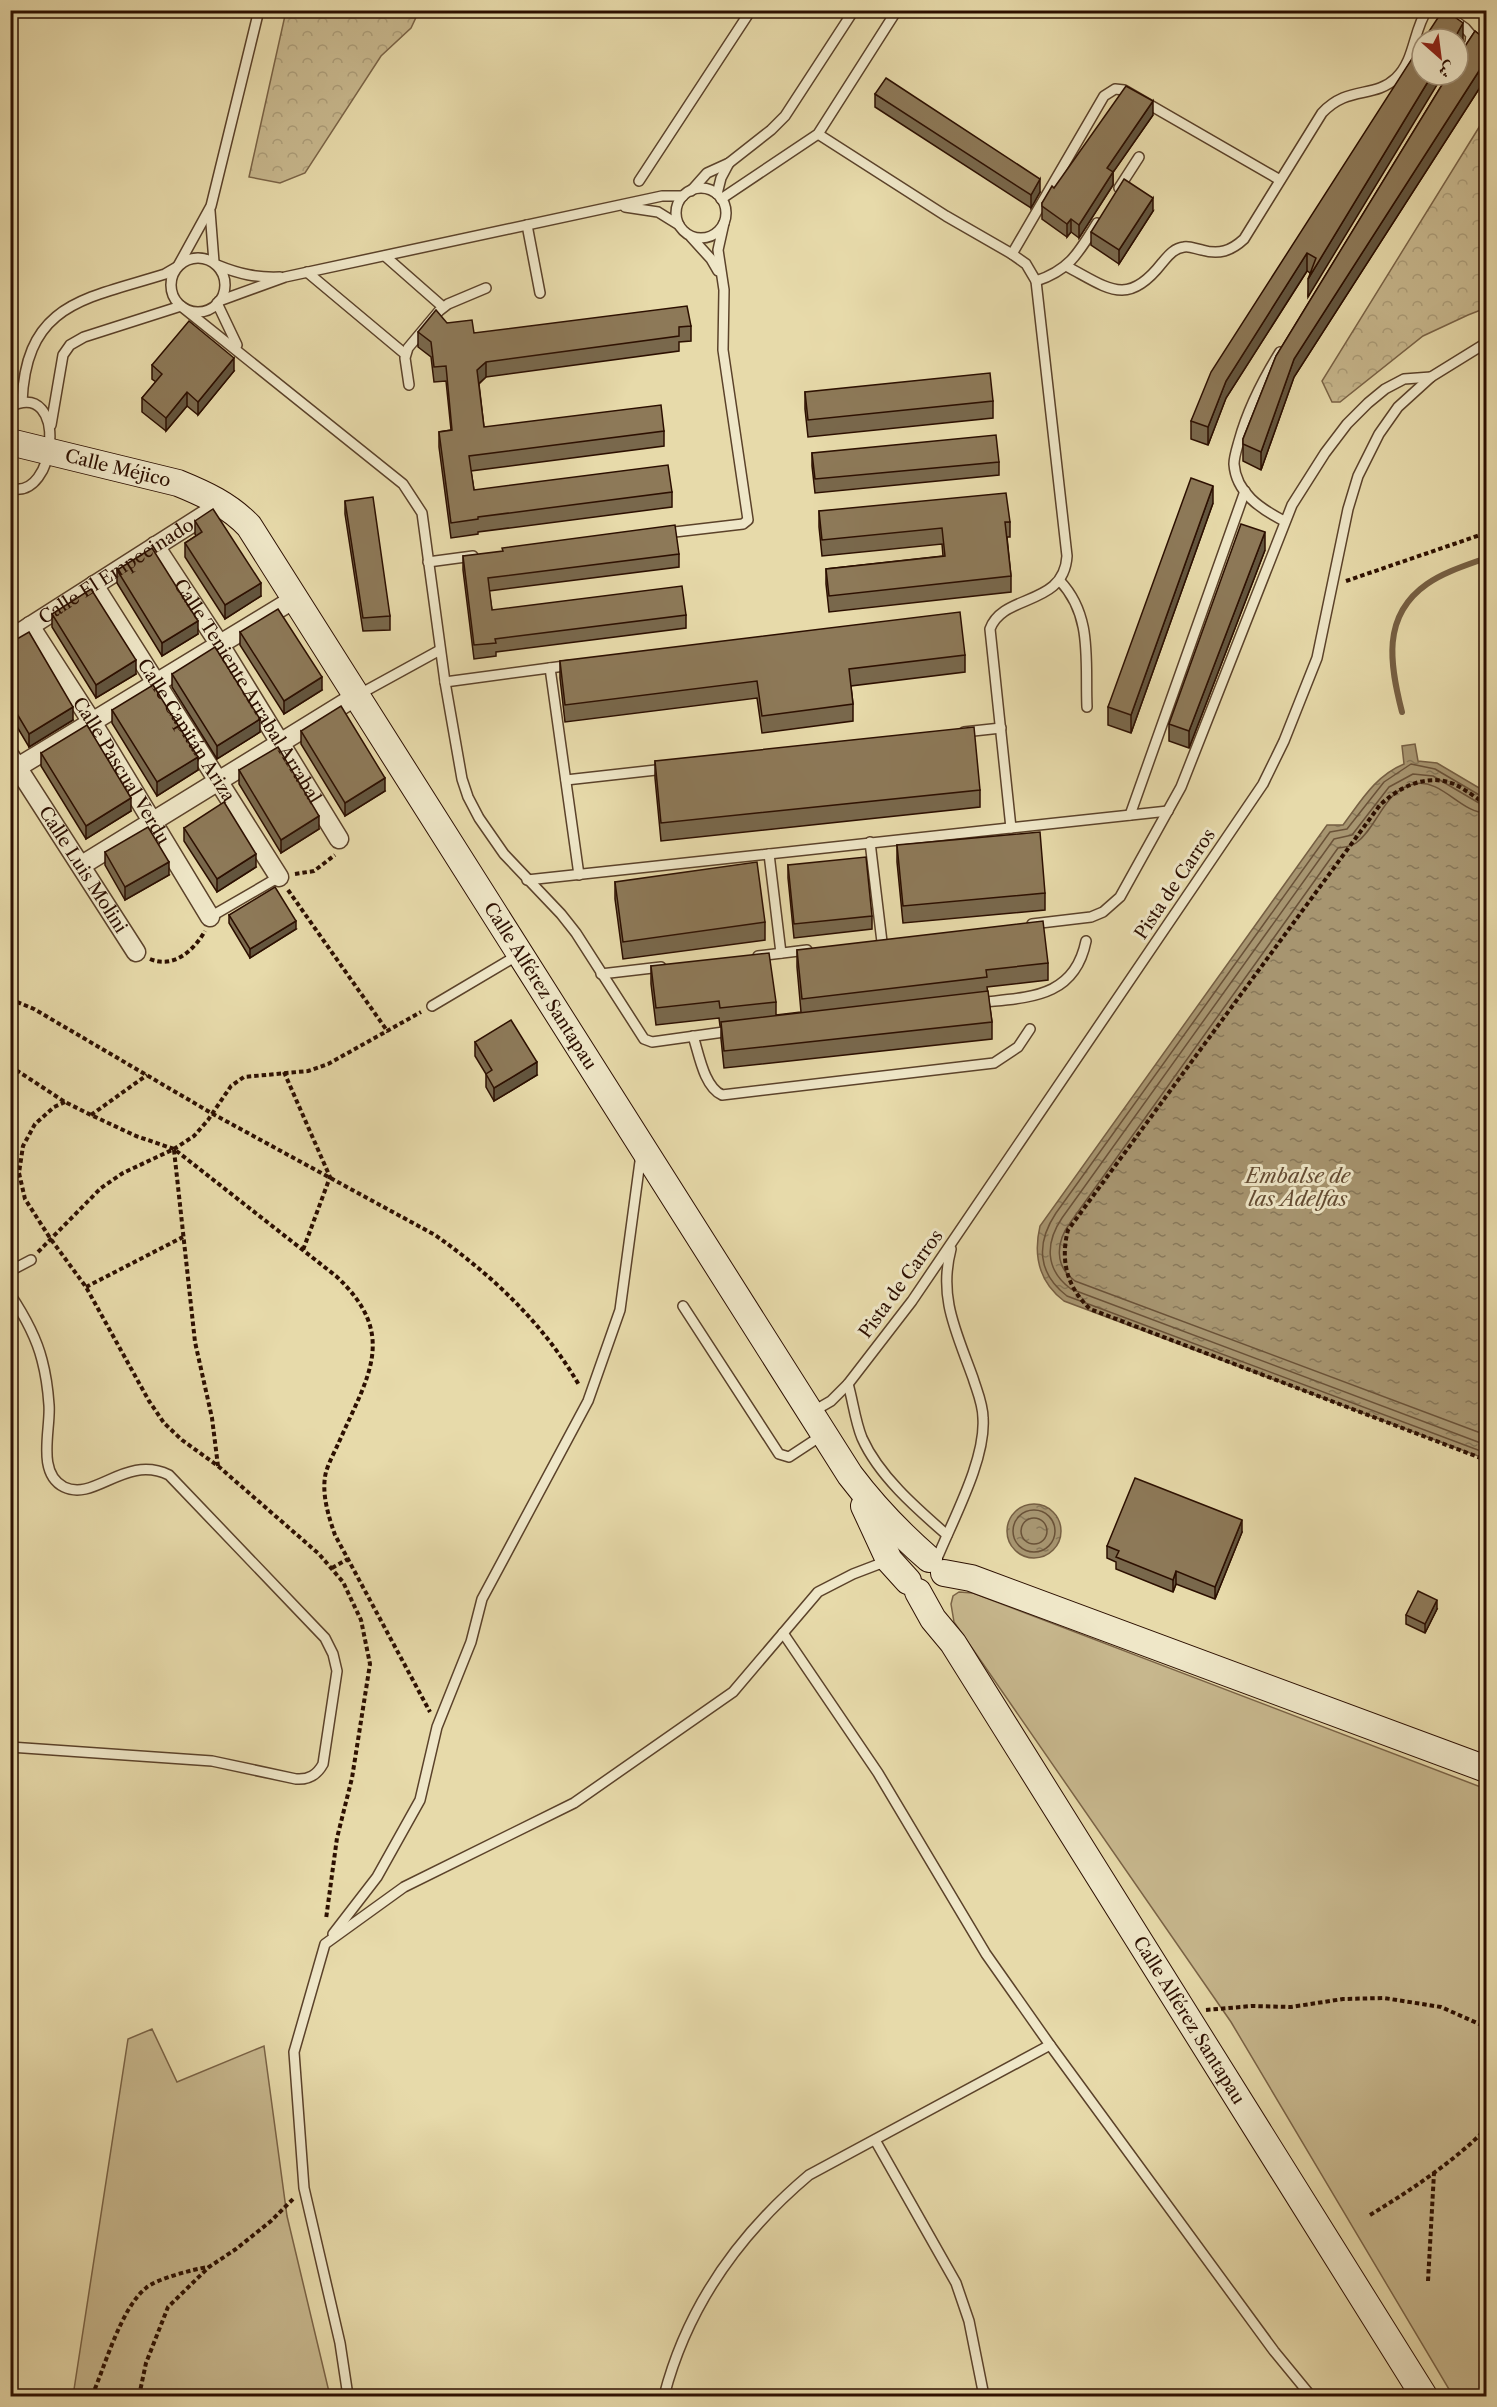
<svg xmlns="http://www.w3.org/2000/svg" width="1497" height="2407" viewBox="0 0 1497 2407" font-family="'Libre Caslon Text',Amiri,serif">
  <defs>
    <pattern id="forest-crowns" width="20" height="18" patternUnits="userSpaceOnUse" patternTransform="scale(1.5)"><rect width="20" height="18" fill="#c7b78d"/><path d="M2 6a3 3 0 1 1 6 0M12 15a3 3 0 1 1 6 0" fill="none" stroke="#ab9c78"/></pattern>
    <pattern id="water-ripples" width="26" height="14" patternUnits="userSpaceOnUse" patternTransform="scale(1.5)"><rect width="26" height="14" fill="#a79570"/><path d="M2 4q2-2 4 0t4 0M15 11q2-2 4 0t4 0" fill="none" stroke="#88785a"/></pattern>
  </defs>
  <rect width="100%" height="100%" fill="#e7daaa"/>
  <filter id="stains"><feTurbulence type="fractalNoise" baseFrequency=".00333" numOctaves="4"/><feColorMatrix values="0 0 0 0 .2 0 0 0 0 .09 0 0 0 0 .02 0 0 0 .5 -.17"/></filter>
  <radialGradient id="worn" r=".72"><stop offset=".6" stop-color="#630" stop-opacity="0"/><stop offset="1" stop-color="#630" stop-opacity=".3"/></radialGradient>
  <g fill="url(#forest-crowns)" stroke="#7a6346" stroke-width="1.5">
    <path d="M286,11H419L411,28L381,56L305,173L280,183L249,177Z"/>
    <path d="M1486,116V308L1468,315L1423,336L1340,402H1332L1322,381Z"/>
  </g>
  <g fill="#c7b78d" stroke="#7a6346" stroke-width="1.5">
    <path d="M959,1592L973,1593L1486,1789V2396H1453L1231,2022L954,1622L951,1604L953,1596Z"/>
    <path d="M152,2029L177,2082L264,2046L287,2216L330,2396H73L128,2039Z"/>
  </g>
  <g fill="url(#water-ripples)" stroke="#765f43" stroke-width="1.5">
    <path d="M1415,744L1418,761L1437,763L1486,792V1459L1064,1301C1039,1282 1033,1256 1040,1226L1327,825H1343C1361,801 1375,776 1404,764L1402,746Z"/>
    <circle cx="1034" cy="1531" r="27"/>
  </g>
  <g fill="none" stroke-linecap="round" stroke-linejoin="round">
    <g stroke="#6a5238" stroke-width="1.5">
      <path d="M1486,797L1481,796L1435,769L1411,764L1384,782L1347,829L1330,832L1056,1213C1036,1243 1037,1273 1067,1296L1486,1453"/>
      <path d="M1486,804L1479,803L1433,776L1413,774L1389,787L1352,835L1334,839L1062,1218C1045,1243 1045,1270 1071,1289L1486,1445"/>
      <path d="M1486,813C1461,813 1441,778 1414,784C1384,790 1378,827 1356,843C1351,847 1344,847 1338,848L1070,1223C1056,1242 1054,1266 1075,1281L1486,1435"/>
      <circle cx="1034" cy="1531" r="21"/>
      <circle cx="1034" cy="1531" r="13"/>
    </g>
    <path stroke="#765f43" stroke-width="6" d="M1402,712C1390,665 1381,616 1427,584C1444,572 1467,565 1486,558"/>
    <g stroke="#5b422a" stroke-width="12">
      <g id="lane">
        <path d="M1440,10L1465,28L1471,35L1470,43L1458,63"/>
        <path d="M818,134L946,216L1012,254L1026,264L1036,281L1067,556C1064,607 1003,593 990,629L1011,828"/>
        <path d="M639,181L751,10"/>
        <path d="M1119,188L1139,157"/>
        <circle cx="701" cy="213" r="25"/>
        <path d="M691,191L707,173L729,163L771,130L785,116L854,10"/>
        <path d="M717,194L721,178L729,163"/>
        <path d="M721,199L818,134L897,10"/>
        <path d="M625,207L658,212L679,225"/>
        <path d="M210,211L214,262"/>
        <path d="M527,225L540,293"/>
        <path d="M691,237L711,259L718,271"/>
        <path d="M1012,254L1104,96L1115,89L1124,90L1280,180"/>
        <path d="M385,256L443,307"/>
        <circle cx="198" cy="285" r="27"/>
        <path d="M217,265C239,274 257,278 280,277"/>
        <path d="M178,266L211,206L259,10"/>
        <path d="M1066,266C1108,288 1127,308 1162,263C1168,256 1174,248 1184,247C1190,246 1196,249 1202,250C1219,255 1231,251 1244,239L1322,113C1348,85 1374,99 1396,78C1415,60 1413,31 1427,10"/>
        <path d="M307,272L405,354"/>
        <path d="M1036,281C1070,270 1079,252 1097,223"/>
        <path d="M219,301L285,277L662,196H683"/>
        <path d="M217,303L237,345"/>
        <path d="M1280,352C1262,381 1248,408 1239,441C1237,448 1234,457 1234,464C1236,493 1261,509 1284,521"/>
        <path d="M409,385L405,358L408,348L439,311L448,304L486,288"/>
        <path d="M22,402C26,302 86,299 165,274L177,267"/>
        <path d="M10,407C69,377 57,503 10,488"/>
        <path d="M51,425L63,355L70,345L84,337L181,306L403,484L422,513L445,682L462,779L468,797L479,818L504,854L561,914L576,933L644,1039L652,1042L731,1031"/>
        <path d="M666,533L743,524L748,520L723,350L724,290L718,250L724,223"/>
        <path d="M428,562L473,556"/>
        <path d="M1060,581C1093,616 1085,661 1087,707"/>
        <path d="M550,668L579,875"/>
        <path d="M445,682L572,665"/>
        <path d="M358,695L440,650"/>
        <path d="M964,732L1001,728"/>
        <path d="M566,780L665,769"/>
        <path d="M1130,815L1245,491"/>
        <path d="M870,842L882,942"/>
        <path d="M769,854L781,953"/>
        <path d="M527,880L1168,811"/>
        <path d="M210,917L279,877"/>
        <path d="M1032,924L1091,917L1103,912L1120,897L1181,787L1292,505L1325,453L1347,424L1368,403L1385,389L1404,379L1431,377"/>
        <path d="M758,956L807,950"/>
        <path d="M601,974L661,967"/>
        <path d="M977,1003C1026,997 1074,1000 1086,941"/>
        <path d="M432,1006L518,955"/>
        <path d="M693,1036C699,1054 704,1087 722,1095L994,1063L1018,1047L1030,1029"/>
        <path d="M10,1271L31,1260"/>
        <path d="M10,1294C24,1315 36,1336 42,1360C46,1375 48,1390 49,1405C51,1429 36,1473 64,1487C95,1502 125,1454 169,1475L325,1638L333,1654L337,1671L323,1764C317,1775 309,1780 296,1779L212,1761L10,1747"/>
        <path d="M683,1306L779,1454L789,1457L824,1434"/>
        <path d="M848,1384C853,1401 855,1421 862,1438C879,1476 916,1508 947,1535"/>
        <path d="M812,1412L831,1401L848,1384L912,1301L1263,784L1284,741L1317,658L1348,509L1358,476L1379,434L1398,407L1431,377L1486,343"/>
        <path d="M936,1561C952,1521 986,1460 983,1418C983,1404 977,1391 973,1378C957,1333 938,1298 951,1249"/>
        <path d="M783,1633L878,1773L986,1954L1050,2045L1274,2351L1311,2396"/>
        <path d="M333,1934L377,1877L420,1800L437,1727L471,1642L482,1599L588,1401L620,1310L641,1154"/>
        <path d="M875,2140L956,2283L969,2321L984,2396"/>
        <path d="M348,2396L340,2343L304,2188L294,2052L325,1944L404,1887L574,1803L733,1692L818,1592L853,1574L887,1561"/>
        <path d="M664,2396C687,2307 739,2234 809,2175L1050,2045"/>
      </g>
    </g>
    <g stroke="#5b422a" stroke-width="21">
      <g id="street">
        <path id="s1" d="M155,546L220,645L339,839"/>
        <path id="s2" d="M94,585L279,877"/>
        <path id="s3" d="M30,626L92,722L210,917"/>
        <path id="s4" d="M10,639L214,509"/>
        <path id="s5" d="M10,756L136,952"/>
        <path d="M18,767L296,598"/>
        <path d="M82,865L358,695"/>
      </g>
    </g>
    <g stroke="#2c0f00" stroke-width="28">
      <g id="secondary">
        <path id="s6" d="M10,442L178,483C205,494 229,505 249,526L850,1475C874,1507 899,1533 929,1559"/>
        <path d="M864,1506L889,1560L908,1581"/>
        <path d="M944,1573L971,1578L1486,1769"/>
        <path id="s7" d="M918,1592L933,1619L953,1643L1424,2396"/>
      </g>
    </g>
    <g stroke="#2c0f00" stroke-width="4" stroke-dasharray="4.5 3" stroke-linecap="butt">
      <path d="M1346,581L1486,533"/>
      <path d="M1486,804C1476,798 1465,789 1454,784C1427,773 1399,787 1380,805L1068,1230C1060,1261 1067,1287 1090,1309L1486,1460"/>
      <path d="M295,874L314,871L335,855"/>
      <path d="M288,890L388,1032"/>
      <path d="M150,959C174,969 194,950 205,931"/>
      <path d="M10,999L34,1009L213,1114L435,1235C493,1276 543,1323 579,1385"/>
      <path d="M10,1066L65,1102L91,1115L136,1136L174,1149L336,1276C399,1335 368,1376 339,1442C335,1451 329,1462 326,1472C321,1492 328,1515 335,1535L430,1712"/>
      <path d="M284,1072L330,1177L303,1250"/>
      <path d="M65,1102L54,1107L35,1124L23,1146L19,1173L25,1199L50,1238L86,1287L149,1401L164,1423L182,1440L218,1466L319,1554L343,1582L361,1620L370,1664L352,1778L337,1838L326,1919"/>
      <path d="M91,1115L147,1075"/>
      <path d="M174,1150L195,1342L212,1418L218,1466"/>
      <path d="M38,1252L101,1188L123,1173L174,1149L194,1136L208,1120L231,1086L244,1077L308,1071L328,1064L421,1012"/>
      <path d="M86,1287L183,1237"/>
      <path d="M332,1568L348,1559"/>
      <path d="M1206,2010L1252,2006L1291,2007L1343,1999L1384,1998L1441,2007L1486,2027"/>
      <path d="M1370,2215C1411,2190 1452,2163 1486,2129"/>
      <path d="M1428,2281L1434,2173"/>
      <path d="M92,2396C105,2366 121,2308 146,2288C156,2279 194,2269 208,2267"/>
      <path d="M139,2396L146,2363L168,2307L209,2267L236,2249L271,2221L293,2199"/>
    </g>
    <use href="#lane" stroke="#efe7c8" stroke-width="9"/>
    <use href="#street" stroke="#efe7c8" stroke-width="18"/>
    <use href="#secondary" stroke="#efe7c8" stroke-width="26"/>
  </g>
  <g fill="#79684c" stroke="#2c0f00" stroke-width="1.5">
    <path d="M1484,27L1486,29V78L1294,377L1261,470L1243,461V439L1276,356L1448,75H1458V51H1462L1475,31L1480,35Z"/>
    <path d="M1422,43L1308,297L1310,273L1307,271L1226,398L1208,445L1191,439V421Z"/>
    <path d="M875,94L1040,192L1031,208L875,107Z"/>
    <path d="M1153,115L1113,172V185L1079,238L1071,232L1067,237L1042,219V203L1054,188Z"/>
    <path d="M1153,211L1119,264L1091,245V232Z"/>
    <path d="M447,323L474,333L691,326V341L679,342V351L486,377L479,384L484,427L664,431V446L471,471L474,490L672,492V507L478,532V534L451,538L439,447V432L451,430L446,381L434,382L431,357L418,347V332Z"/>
    <path d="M152,365L234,371L198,415L187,406L166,431L142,412V398L156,382L152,379Z"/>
    <path d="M805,392L993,401V418L808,437L805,409Z"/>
    <path d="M812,453L999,462V475L815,493L812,466Z"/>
    <path d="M345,501L390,616V630L363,631L345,514Z"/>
    <path d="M1213,503L1131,733L1108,725V707Z"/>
    <path d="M819,511L1010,522V537H1007L1011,576V592L829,612L826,584V569L943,556L942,544L822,556L819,527Z"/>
    <path d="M195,521L261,596L225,619L185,557V543L196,536L195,534Z"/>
    <path d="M1265,550L1189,748L1169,741V724Z"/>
    <path d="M679,554V567L489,591L492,610L686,615V628L496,652V656L474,659L463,570V556Z"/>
    <path d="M117,570L198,634L162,656L117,583Z"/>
    <path d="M52,614L136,674L96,698L52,627Z"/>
    <path d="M240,632L322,690L284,714L240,645Z"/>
    <path d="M10,643L73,720L29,747L10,715Z"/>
    <path d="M965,655V672L851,686L853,704V721L762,733L757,698L565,722L560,678V661Z"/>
    <path d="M172,674L260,732L217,759L172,687Z"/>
    <path d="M112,710L198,770L157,796L112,723Z"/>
    <path d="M301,731L385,791L345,816L301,744Z"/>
    <path d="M41,753L131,811L86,839L41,766Z"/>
    <path d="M655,761L980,790V807L661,841L655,778Z"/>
    <path d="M239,770L319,829L281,853L239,784Z"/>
    <path d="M184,828L256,867L217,892L184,841Z"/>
    <path d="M897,845L1045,893V910L903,923L897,862Z"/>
    <path d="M105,852L169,875L125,900L105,865Z"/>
    <path d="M788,865L872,916V929L794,938L788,878Z"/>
    <path d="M615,882L765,922V940L623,959L615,899Z"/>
    <path d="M229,915L296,929L250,958L229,923Z"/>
    <path d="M797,950L1048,963V980L987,987L992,1022V1039L724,1068L721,1039V1026H720L719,1018L656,1025L651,984V966L776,1002V1015L801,1012L797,967Z"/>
    <path d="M475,1042L537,1075L494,1101L486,1087V1074L475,1056Z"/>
    <path d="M1242,1532L1215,1599L1176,1584L1173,1592L1116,1569V1562L1107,1558V1546Z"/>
    <path d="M1437,1609L1425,1633L1406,1624V1615Z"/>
  </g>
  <g fill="#63553e" stroke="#2c0f00" stroke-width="1.5">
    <path d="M1463,23V41L1458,50V39H1454Z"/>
    <path d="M1486,60V78L1294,377L1261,470V452L1294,359Z"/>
    <path d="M1432,75H1443L1308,297V279Z"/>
    <path d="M1153,101V115L1107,181V168Z"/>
    <path d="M1113,172V185L1079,238V225Z"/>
    <path d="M1040,179V192L1031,208V195Z"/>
    <path d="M1153,198V211L1119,264V250Z"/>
    <path d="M1071,219V232L1067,237V224Z"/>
    <path d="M1307,253V271L1226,398L1208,445V427L1226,381Z"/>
    <path d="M234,358V371L198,415V402Z"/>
    <path d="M486,362V377L477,385V370Z"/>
    <path d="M187,392V406L166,431V418Z"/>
    <path d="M1213,486V503L1131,733V715Z"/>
    <path d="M1265,532V550L1189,748V731Z"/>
    <path d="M261,583V596L225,619V605Z"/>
    <path d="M198,621V634L162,656V643Z"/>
    <path d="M136,660V674L96,698V685Z"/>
    <path d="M322,677V690L284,714V701Z"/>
    <path d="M73,707V720L29,747V734Z"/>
    <path d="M260,719V732L217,759V746Z"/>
    <path d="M198,757V770L157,796V782Z"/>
    <path d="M385,778V791L345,816V803Z"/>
    <path d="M131,798V811L86,839V826Z"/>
    <path d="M319,816V829L281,853V840Z"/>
    <path d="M256,854V867L217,892V879Z"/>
    <path d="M169,862V875L125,900V887Z"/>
    <path d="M296,921V929L250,958V949Z"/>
    <path d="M537,1062V1075L494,1101V1088Z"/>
    <path d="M1242,1520V1532L1215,1599V1587Z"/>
    <path d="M1176,1571V1584L1173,1592V1580Z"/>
    <path d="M1437,1600V1609L1425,1633V1624Z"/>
  </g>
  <g fill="#8d7958" stroke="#2c0f00" stroke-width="1.5">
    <path d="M1443,10H1445L1463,23L1454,39H1424Z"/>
    <path d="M1484,27L1486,29V60L1294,359L1261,452L1243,444V439L1276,356L1448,75H1458V51H1462L1475,31L1480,35Z"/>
    <path d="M1422,43V75H1432L1308,279L1316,258L1307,253L1226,381L1208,427L1191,421L1211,372Z"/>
    <path d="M886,78L1040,179L1031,195L875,94Z"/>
    <path d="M1126,86L1153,101L1107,168L1113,172L1079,225L1071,219L1067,224L1042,206V203L1052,186L1054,188Z"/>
    <path d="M1124,179L1153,198L1119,250L1091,232Z"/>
    <path d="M687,306L691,326L679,327V336L486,362L477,370L484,427L661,405L664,431L469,456L474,490L668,465L672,492L478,517V519L451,523L439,432L452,430L446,366L434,367L431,342L418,332L436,310L447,323L472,320L474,333Z"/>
    <path d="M189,321L234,358L198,402L187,392L166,418L142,398L162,374L152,365Z"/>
    <path d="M990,373L993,401L808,420L805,392Z"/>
    <path d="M996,435L999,462L815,479L812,453Z"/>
    <path d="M1191,478L1213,486L1131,715L1108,707Z"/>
    <path d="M1006,493L1010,522H1005L1011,576L829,596L826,569L945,556L942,528L822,540L819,511Z"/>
    <path d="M373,497L390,616L363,618L345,501Z"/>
    <path d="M213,509L261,583L225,605L185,543L202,532L195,521Z"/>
    <path d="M1241,524L1265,532L1189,731L1169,724Z"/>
    <path d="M675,525L679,554L488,578L492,610L682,586L686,615L495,639L496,643L474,645L463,556L503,551L502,548Z"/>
    <path d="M152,548L198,621L162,643L117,570Z"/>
    <path d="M91,589L136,660L96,685L52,614Z"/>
    <path d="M278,609L322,677L284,701L240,632Z"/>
    <path d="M960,612L965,655L849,669L853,704L762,716L757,681L565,705L560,661Z"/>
    <path d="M29,632L73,707L29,734L10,702V643Z"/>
    <path d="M215,647L260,719L217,746L172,674Z"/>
    <path d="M153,685L198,757L157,782L112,710Z"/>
    <path d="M341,706L385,778L345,803L301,731Z"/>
    <path d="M87,725L131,798L86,826L41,753Z"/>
    <path d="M974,727L980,790L661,823L655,761Z"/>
    <path d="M278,747L319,816L281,840L239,770Z"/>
    <path d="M224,802L256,854L217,879L184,828Z"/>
    <path d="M148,827L169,862L125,887L105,852Z"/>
    <path d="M1040,832L1045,893L903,906L897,845Z"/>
    <path d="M866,857L872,916L794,924L788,865Z"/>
    <path d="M757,862L765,922L623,942L615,882Z"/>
    <path d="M275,887L296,921L250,949L229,915Z"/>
    <path d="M1043,921L1048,963L986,970L987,977L802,999L797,950Z"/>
    <path d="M769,953L776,1002L720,1008L719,1001L656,1008L651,966Z"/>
    <path d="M988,991L992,1022L724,1051L721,1022Z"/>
    <path d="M511,1020L537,1062L494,1088L486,1074L492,1070L475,1042Z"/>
    <path d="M1135,1478L1242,1520L1215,1587L1176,1571L1173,1580L1116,1557L1119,1551L1107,1546Z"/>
    <path d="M1418,1591L1437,1600L1425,1624L1406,1615Z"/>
  </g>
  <g text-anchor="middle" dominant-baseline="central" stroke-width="6" stroke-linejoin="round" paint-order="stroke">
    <g font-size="18" fill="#2c0f00" stroke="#efe7c8">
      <text stroke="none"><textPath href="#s6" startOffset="111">Calle Méjico</textPath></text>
      <text stroke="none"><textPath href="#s4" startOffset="126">Calle El Empecinado</textPath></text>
      <text stroke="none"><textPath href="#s1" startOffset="172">Calle Teniente Arrabal Arrabal</textPath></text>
      <text stroke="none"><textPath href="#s2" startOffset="172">Calle Capitán Ariza</textPath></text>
      <text stroke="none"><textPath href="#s3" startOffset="171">Calle Pascual Verdu</textPath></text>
      <text stroke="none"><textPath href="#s5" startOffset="135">Calle Luis Molini</textPath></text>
      <text transform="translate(1175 884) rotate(-56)">Pista de Carros</text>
      <text stroke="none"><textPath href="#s6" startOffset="801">Calle Alférez Santapau</textPath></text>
      <text transform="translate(901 1284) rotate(-54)">Pista de Carros</text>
      <text stroke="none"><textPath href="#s7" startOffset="507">Calle Alférez Santapau</textPath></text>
    </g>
    <g font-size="20" font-style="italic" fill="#634b32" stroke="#efe7c8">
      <text x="1298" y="1176">Embalse de<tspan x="1298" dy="23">las Adelfas</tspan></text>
    </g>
  </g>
  <rect width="1497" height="2407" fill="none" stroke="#e7daaa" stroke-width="36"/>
  <rect x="12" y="12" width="1473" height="2383" fill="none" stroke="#2c0f00" stroke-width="3"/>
  <rect x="18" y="18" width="1461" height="2371" fill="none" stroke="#2c0f00" stroke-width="1.5"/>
  <g transform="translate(1440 57) rotate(152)"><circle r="28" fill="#efe7c8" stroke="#a19178" stroke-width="1.5"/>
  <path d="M0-4.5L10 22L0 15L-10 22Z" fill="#8f2418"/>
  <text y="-9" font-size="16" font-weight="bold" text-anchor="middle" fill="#2c0f00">ش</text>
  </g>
  <rect width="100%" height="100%" filter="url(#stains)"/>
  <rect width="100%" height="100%" fill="url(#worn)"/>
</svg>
